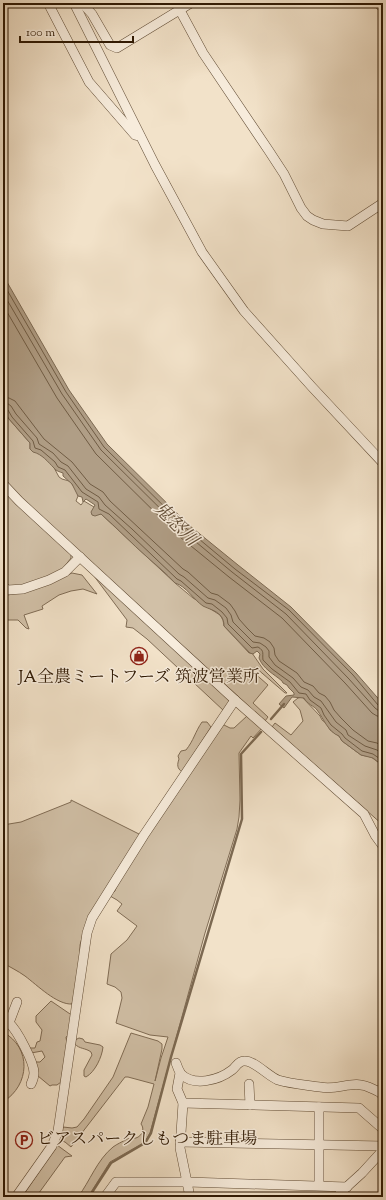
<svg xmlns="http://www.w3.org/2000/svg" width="386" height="1200" viewBox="0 0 386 1200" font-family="'Sorts Mill Goudy','Noto Serif JP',serif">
  <rect width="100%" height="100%" fill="#f2e2c9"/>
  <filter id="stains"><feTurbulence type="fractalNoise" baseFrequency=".005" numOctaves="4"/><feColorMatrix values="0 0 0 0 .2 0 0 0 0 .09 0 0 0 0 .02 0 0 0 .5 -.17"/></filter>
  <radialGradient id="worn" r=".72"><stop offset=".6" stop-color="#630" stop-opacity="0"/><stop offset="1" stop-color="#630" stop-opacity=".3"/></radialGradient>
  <g fill="#d1c0a7" stroke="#806c55">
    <path d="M3,409L9,419L30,443V449L39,453L52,464L59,477L62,479L69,481L72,484L78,493V496L76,501L81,505L84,501L94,507L98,514H101L175,583L193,598L220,615L223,620L224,626L249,653H252L263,669L287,693H285L255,667L252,671L268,685L253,703L268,717L265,721L19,496L3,479Z"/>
    <path d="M3,491L71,554V558L61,571L32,584L12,587L3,583Z"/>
    <path d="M91,572L228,698L229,703L224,711L147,639L133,628L126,627L127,620Z"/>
    <path d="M72,573L82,575L97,594L83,589L71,591L59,595L42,606L43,609L24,615L29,629L26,628L18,620H7L3,621V599L8,595L32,590Z"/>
    <path d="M302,697L320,716L322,720L327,724L330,730L339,736L342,741L361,755L371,757L382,765L383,825L272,727L275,723L291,735L303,721L300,710L293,702L298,698Z"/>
    <path d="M247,716H250L263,727L253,738L251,736L239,753L240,800L239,817L237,829L205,933L150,1133L145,1142L110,1162L88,1197H78C90,1181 97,1160 113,1147C117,1144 122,1142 127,1139C130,1138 132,1139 136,1138C142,1136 145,1129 141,1124L148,1107L154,1084L128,1077H125L71,1147L65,1142L59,1140L63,1127L72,1128L77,1127L84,1119L113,1077L131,1033L158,1041L162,1044V1049L155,1081L161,1058L168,1037L150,1035L116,1023L122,998L121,992L115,987L107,984L111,954L127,940L137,926L117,911L122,904L117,900L110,896L115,891L119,879L222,724L230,728H234Z"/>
    <path d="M202,722H207L211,727L182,772C177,768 177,765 179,759L178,756L181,751L186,750C194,740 195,732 202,722Z"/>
    <path d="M71,800L141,835L88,917L80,945V972L72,1004C57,1005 37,985 25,976C18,971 10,967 3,963V825L21,822L71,802Z"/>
    <path d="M51,1001L73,1016L69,1035L66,1037L67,1044L61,1082L57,1085H52L50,1086L38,1076L36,1062H40L45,1057L42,1051L31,1053L30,1048H35L37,1042L40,1041L42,1030L36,1022V1016Z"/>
    <path d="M3,1032C32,1048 30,1085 3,1102Z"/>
    <path d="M79,1038L83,1039L85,1042L100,1045L103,1047C102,1057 95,1072 86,1077L84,1076V1070L92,1055L91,1052C86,1048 79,1049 75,1044V1040Z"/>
    <path d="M57,1145L72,1156L65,1157L36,1197H22Z"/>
  </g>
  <path fill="#b09e86" stroke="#7c6952" d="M3,267L7,282L69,390L107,444L190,526L238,565L291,607L356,673L383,704V766L373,758L361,755L342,741L339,736C328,732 324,719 317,710C314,706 307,704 304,698L292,697L284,708L279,704L286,696L294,695V693L289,688L287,685L283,683L282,681C274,674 263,669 259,658L260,654L257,651L253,654L250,653L224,626C224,622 223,618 220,615C215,610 209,609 203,606C194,600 186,586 175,583C166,573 156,565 147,557C131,543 117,528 101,514L95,516L92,515L91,512L95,505L86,499L83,502L82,497L78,496L72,484L63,476V473C60,472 56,471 54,468C48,462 42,454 33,452L30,449V443L9,419L3,409Z"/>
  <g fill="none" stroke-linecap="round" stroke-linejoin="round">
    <g stroke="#705c44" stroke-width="1">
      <path d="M3,283L66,392L104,447L187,529L235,569L289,610L353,675L378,705L383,706"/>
      <path d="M3,293L62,394L101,450L184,532L232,572L286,614L349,679L375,708L379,711H383"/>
      <path d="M3,305L57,398L96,454L180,537L229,577L282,618L345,683L372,713L377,716L383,717"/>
      <path d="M3,397L9,398L15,401L44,439L72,462L90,484L103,492L110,501L183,569L188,572L211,593L218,595L230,604L235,611L239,619L247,628L255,636L264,638L270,642L274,648L275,655L279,661L297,673L304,682L313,686L319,693L325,696L330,702L334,710L341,718L353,730L368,741L377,743L383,747"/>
      <path d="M3,403H7L11,406L16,414L37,438L39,444L53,453L61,462L68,466L86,489L99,497L105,505L132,529L179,574L184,577L208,598L215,600L226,608L231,615L233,622L253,642L260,643L266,647L269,651V657L275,665L293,678L301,687L308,690L314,697L321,701L336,722L346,730L348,735L365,746L377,750L383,755"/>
      <path d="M3,408L8,410L12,417L33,441L35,448L41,450L55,462L58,467L65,470L82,492L98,502L99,509L109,514L177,579L181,581L206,603L212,604L222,612L227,618L228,624L252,648L258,647C265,651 262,654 263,660L272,669L290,682L299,693L306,694L310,700L321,708L324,715L331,725L342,734L345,738L362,751L373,754L383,761"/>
    </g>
    <g stroke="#7c6952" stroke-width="2.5">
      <path d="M271,719L284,704"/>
      <path d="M89,1197L111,1163L145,1143L151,1133L171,1057L242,819L241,754L261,732"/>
    </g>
    <g stroke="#604b34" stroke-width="10">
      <g id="minor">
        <path d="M48,3L89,82L135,135L140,136"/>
        <path d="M74,3L155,165L202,252L244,311L312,387L383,463"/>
        <path d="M82,3L92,14L110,45L117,48L191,3"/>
        <path d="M176,3L203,53L269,151L284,174L301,208L307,216L313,220L323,224L348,226L383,203"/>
        <path d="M378,3L383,8"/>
        <path d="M3,484L19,501L235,700L364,814L375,835L383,846"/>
        <path d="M3,587L8,590L23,589L49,580L65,572L80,557"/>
        <path d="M17,1002L9,1023C17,1030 34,1062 34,1073C34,1077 33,1080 31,1084"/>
        <path d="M176,1063C177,1066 179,1071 181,1074C194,1087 219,1080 232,1070C236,1067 238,1061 244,1061C254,1060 268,1076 278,1080C291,1084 307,1085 320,1087C341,1091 352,1078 373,1089C377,1091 381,1092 383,1096"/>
        <path d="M180,1073L177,1089L183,1103L180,1148L190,1197"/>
        <path d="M249,1084L250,1105"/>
        <path d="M183,1103L359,1108L383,1129"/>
        <path d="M319,1107V1185"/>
        <path d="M180,1142L383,1146"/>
        <path d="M16,1197L52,1146L58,1131L87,933L92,918L144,835L235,700"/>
        <path d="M105,1197L116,1182H188L347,1187"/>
        <path d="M338,1197L340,1193L362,1173L383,1150"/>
      </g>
    </g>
    <use href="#minor" stroke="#f7ecdc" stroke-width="9"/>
  </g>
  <defs>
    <g id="shop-ring" transform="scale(0.9)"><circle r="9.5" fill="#f7ecdc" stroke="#8f2418" stroke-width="1.5"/><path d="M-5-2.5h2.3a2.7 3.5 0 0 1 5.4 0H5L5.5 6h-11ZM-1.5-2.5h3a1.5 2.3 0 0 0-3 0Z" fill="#8f2418"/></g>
    <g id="parking-ring" transform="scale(0.9)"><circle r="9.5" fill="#f7ecdc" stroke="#8f2418" stroke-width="1.5"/><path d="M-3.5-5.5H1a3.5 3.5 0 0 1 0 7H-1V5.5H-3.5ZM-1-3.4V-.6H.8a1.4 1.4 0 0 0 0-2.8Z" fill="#8f2418"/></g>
  </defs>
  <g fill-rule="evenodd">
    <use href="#shop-ring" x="139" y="656"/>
    <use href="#parking-ring" x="24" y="1140"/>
  </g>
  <g text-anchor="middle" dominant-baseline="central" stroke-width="3" stroke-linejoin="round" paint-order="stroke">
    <g font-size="17" fill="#2f1903" stroke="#f7ecdc">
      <text x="139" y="678">JA全農ミートフーズ 筑波営業所</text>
      <text x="37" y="1140" text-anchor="start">ビアスパークしもつま駐車場</text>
    </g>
    <g font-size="18" font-style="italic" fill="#634e37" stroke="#f7ecdc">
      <text transform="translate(175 525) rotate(45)">鬼怒川</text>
    </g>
  </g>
  <rect width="386" height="1200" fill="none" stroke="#f2e2c9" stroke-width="16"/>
  <rect x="4" y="4" width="378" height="1192" fill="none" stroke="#2f1903" stroke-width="2"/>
  <rect x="8" y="8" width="370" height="1184" fill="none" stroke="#2f1903"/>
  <path d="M20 36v6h113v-6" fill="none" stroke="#2f1903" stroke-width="2"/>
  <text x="26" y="36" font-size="12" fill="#2f1903" stroke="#f7ecdc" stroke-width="3" paint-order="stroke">100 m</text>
  <rect width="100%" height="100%" filter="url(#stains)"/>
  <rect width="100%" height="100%" fill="url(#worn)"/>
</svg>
